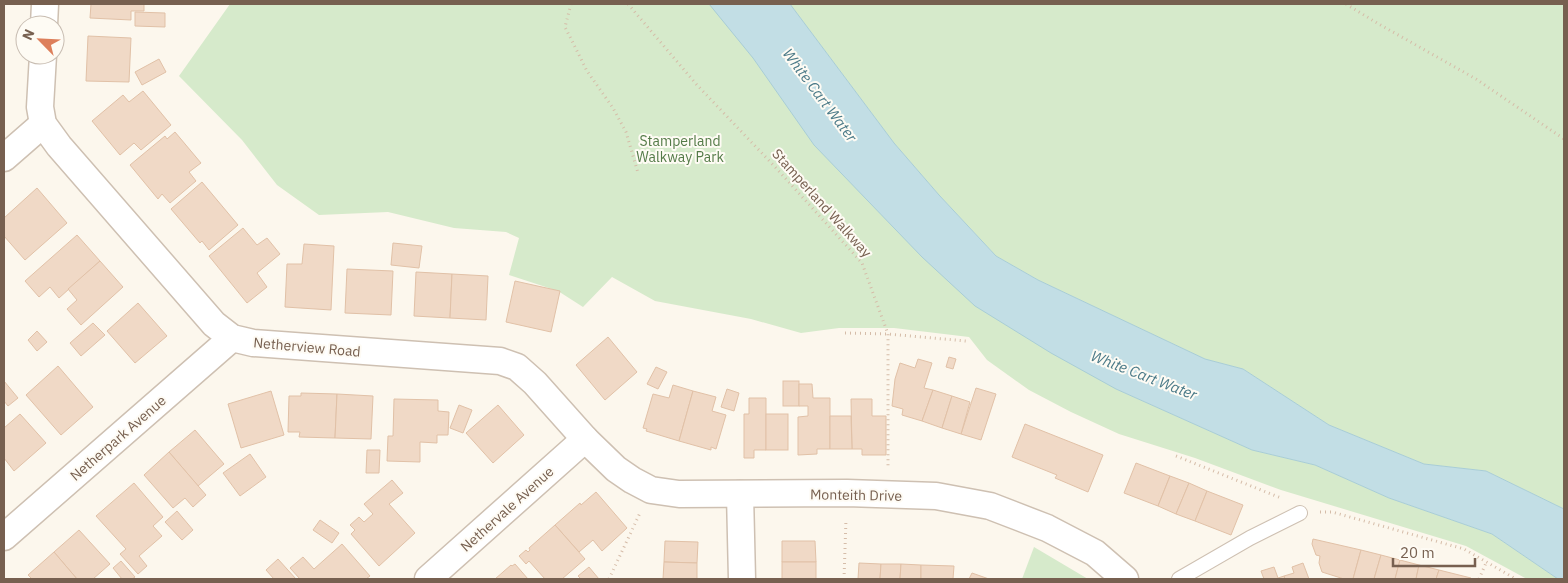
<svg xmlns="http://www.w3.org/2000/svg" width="1568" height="583" viewBox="0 0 1568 583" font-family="'IBM Plex Sans',sans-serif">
  <rect width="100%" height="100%" fill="#fcf7ed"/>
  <g fill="#d6eacb">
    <path d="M230,4H753L1116,389L1252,450L1315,465L1389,498L1492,534L1558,579H1527L1466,546L1281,490L1195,458L1119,434L1071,412L1029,390L987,360L969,337L894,328H839L801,333L751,319L655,301L612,277L583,307L558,291L509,275L519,238L506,232L454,228L388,212L319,215L277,185L242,140L179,76Z"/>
    <path d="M790,4H1564V509L1486,471L1424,464L1329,425L1243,369L1205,359L1038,280L996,256L939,195L894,143Z"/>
    <path d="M1034,547L1088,579H1022Z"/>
  </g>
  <path fill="#c2dee5" stroke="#a8cdd6" d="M709,4H790L894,143L939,195L996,256L1038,280L1205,359L1243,369L1329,425L1424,464L1486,471L1564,509V579H1558L1492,534L1389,498L1315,465L1252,450L1116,389L1051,353L975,306L922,257L814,145L753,58Z"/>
  <g fill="#f0d9c6" stroke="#e1c1a7">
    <path d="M91,4H144V11H131V20L90,18Z"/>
    <path d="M135,12L165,13V27L135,26Z"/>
    <path d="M88,36L131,38L129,82L86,81Z"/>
    <path d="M159,59L166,72L142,85L135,72Z"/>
    <path d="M143,91L171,125L141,150L134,143L120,155L92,121L123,95L129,102Z"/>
    <path d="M175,132L201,163L189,172L196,181L170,203L162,194L158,199L130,165L165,136L167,139Z"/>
    <path d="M202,182L238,225L209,250L202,241L200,243L171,209Z"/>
    <path d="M37,188L67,223L25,260L4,236V218Z"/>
    <path d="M243,228L257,245L267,238L280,254L257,273L267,287L247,303L209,256Z"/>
    <path d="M77,235L100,261L59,298L50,287L39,297L25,281Z"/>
    <path d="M393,243L422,246L419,268L391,265Z"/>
    <path d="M304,244L334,246L331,310L285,307L287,264H302Z"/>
    <path d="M100,261L123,287L81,325L67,309L77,300L68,289Z"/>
    <path d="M347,269L393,271L391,315L345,313Z"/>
    <path d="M416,272L452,274L450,318L414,316Z"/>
    <path d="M452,274L488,276L486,320L450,318Z"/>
    <path d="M515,281L560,291L551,332L506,322Z"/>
    <path d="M138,303L167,336L135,363L107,331Z"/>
    <path d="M93,323L105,335L81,356L70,343Z"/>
    <path d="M37,331L47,342L37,351L28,340Z"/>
    <path d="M608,337L637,372L605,400L576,365Z"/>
    <path d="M949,357L956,359L953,369L946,367Z"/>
    <path d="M918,359L932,363L924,388L933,390L922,421L902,415L903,409L892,406L895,379L900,363L915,368Z"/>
    <path d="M58,366L93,407L61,435L26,395Z"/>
    <path d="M656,367L667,372L658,389L647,384Z"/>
    <path d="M4,381L18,398L8,406L4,401Z"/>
    <rect x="783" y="381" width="16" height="25"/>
    <path d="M799,384H812L813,398H830V449H817V454L798,455V417L808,416V406H799Z"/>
    <path d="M673,385L693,391L679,441L646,431L647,429L643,428L653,394L669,398Z"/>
    <path d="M976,388L996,394L981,440L961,434Z"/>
    <path d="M727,389L739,393L734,411L721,407Z"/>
    <path d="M933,390L952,396L942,428L922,421Z"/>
    <path d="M271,391L284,435L241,448L228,404Z"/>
    <path d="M693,391L716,397L712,411L726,415L716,449L711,447V450L679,441Z"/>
    <path d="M301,393L337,394L335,438L299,437L300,432H288L289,396H301Z"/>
    <path d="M337,394L373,396L371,439L335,438Z"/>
    <path d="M952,396L970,402L961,434L942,428Z"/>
    <path d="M749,398H766V450H754V458H744V414H749Z"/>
    <path d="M394,399L438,400V411L449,412L448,435H437V443L420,442V462L387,461L388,436H393Z"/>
    <path d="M851,399H872V416H886V455H862V449H852Z"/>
    <path d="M459,405L472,410L463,433L450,428Z"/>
    <path d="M498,405L524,435L493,463L466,433Z"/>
    <path d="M20,414L46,443L14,471L4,458V428Z"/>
    <rect x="766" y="414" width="22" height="36"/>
    <path d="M830,416H851L852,449H830Z"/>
    <path d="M1025,424L1103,455L1088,492L1055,478L1057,475L1012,457Z"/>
    <path d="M195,430L224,464L198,486L169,452Z"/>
    <path d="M367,450H380L379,473H366Z"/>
    <path d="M169,452L206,495L193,507L185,498L173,508L144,475Z"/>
    <path d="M250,454L266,477L240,496L223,473Z"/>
    <path d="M1136,463L1170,476L1158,506L1124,493Z"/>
    <path d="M1170,476L1189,483L1176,514L1158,506Z"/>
    <path d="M392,480L403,493L389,504L415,533L379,566L351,534L355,530L350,525L359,517L364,522L373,514L364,504Z"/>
    <path d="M134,483L163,517L153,526L162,536L139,556L147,566L138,574L120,554L126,549L96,516Z"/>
    <path d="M1189,483L1207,491L1195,521L1176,514Z"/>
    <path d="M1207,491L1243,505L1231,535L1195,521Z"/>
    <path d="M596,492L627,528L602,551L593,540L579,552L555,525L580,503L581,505Z"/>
    <path d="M177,511L193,530L182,540L165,522Z"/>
    <path d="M320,520L339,533L332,543L313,530Z"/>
    <path d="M555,525L585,559L562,579H545L529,561L526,564L519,556L526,550L528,552L530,550L529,548Z"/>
    <path d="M79,530L110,564L93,579H77L54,552Z"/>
    <path d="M1313,539L1361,550L1353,579H1344L1322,572L1319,563L1320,556L1316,555L1312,544Z"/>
    <path d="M665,541L698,542L697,563L664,562Z"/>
    <path d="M782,541H815L816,562H782Z"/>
    <path d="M342,544L370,576L366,579H300L290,568L303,557L314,569Z"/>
    <path d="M1361,550L1381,555L1374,579H1353Z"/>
    <path d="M54,552L77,579H32L28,575Z"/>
    <path d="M1381,555L1400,560L1395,579H1374Z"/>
    <path d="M278,559L296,579H274L266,570Z"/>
    <path d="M1400,560L1419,565L1416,579H1395Z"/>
    <path d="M121,561L135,577L132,579H122L113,568Z"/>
    <path d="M664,562L697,563V579H663Z"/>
    <rect x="782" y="562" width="34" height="17"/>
    <path d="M859,563L881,564L880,579H858Z"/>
    <path d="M1303,563L1309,579H1285L1284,576L1294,573L1292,567Z"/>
    <path d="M515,564L528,579H495L511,565L512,566Z"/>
    <path d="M881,564H901L900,579H880Z"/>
    <path d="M901,564L921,565V579H900Z"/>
    <path d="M921,565L954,566L953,579H921Z"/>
    <path d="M1419,565L1439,570L1436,579H1416Z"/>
    <path d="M589,567L599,579H581L578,576Z"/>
    <path d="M1274,567L1278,578L1284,576L1285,579H1264L1261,571Z"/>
    <path d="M1439,570L1471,578V579H1436Z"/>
    <path d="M972,573L989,579H969Z"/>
  </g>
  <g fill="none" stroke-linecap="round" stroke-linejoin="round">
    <g stroke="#cec0b2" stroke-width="16">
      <path id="service" d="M1179,579L1250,538L1300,513"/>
    </g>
    <g stroke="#cec0b2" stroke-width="29">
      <g id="minor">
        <path d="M44,25L45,4"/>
        <path d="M43,55L40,107L43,124L59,146L214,324L232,338L253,343L500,361L517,367L535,383L585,439L616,469L632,480L651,490L679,494L847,493L936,496L990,506L1047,528L1095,553L1125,579"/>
        <path d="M4,158L43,124"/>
        <path d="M740,494L742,579"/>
        <path d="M4,537L232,338"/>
        <path d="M428,579L585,439"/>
      </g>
    </g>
    <g stroke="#d5bca8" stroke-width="3" stroke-dasharray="1 4" stroke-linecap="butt">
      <path d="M571,4L565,27L587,71L613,108L626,132L638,173"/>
      <path d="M628,4L697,85L777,169L862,263L888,334V468"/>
      <path d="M1346,4L1377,23L1476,79L1564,139"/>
      <path d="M845,333L888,334L966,341"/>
      <path d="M1176,456L1281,498"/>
      <path d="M1320,512H1332L1464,549L1516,579"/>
      <path d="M609,579L640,513"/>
      <path d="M844,579L846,519"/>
      <path d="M1479,579L1486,563"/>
    </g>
    <use href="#service" stroke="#fff" stroke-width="14"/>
    <use href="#minor" stroke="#fff" stroke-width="26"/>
  </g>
  <g text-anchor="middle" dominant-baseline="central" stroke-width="4" stroke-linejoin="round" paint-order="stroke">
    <g font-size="14" fill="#547b48" stroke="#fefbf4">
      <text x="680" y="141">Stamperland<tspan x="680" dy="16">Walkway Park</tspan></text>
    </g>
    <g font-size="14" fill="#776050" stroke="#fefbf4">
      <text transform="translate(822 203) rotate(48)">Stamperland Walkway</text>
      <text transform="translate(307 347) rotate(5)">Netherview Road</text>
      <text transform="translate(118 438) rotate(-41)">Netherpark Avenue</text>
      <text transform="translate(856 495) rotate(1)">Monteith Drive</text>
      <text transform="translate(507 509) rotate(-42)">Nethervale Avenue</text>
    </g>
    <g font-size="15" font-style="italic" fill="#4b7a88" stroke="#fefbf4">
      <text transform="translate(820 95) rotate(53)">White Cart Water</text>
      <text transform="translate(1144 375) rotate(21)">White Cart Water</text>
    </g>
  </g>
  <rect width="1568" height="583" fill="none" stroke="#776050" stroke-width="10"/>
  <g transform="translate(40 40) rotate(294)"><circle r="24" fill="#fefbf4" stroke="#c8bdb2"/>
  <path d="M0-4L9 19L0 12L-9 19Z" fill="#dd7f5b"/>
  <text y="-8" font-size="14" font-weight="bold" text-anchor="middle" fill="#776050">N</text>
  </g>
  <path d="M1393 558v8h82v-8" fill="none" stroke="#776050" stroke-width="2.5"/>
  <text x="1400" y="558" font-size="15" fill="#776050" stroke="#fefbf4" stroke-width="4" paint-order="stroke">20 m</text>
</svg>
